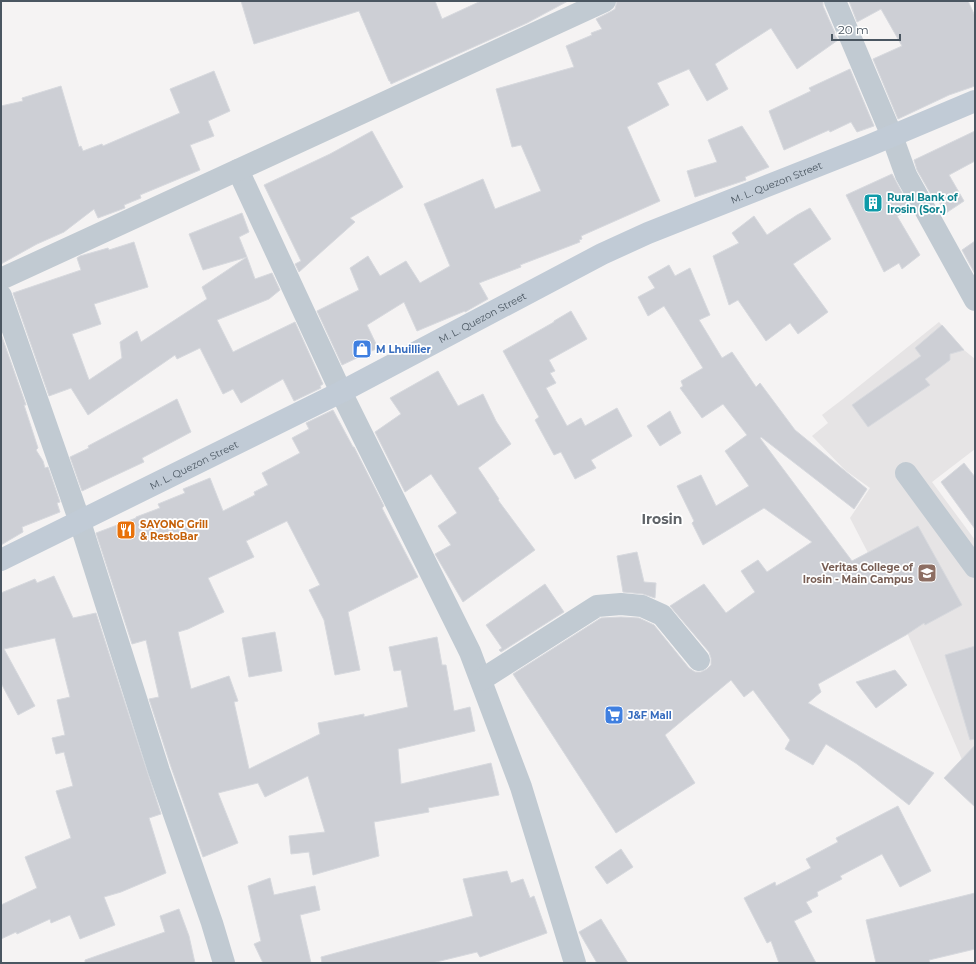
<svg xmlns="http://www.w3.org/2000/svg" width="976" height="964" viewBox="0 0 976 964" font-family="Montserrat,sans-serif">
  <rect width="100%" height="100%" fill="#f5f3f3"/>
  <path fill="#e6e4e5" d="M939,322L964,350L975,359V449L932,482L975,540V766L963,762L896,607L850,518L870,488L845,470L812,436L828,423L822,415L843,399Z"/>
  <g fill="#cdcfd5" stroke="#d7d9de">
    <path d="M241,1H435L442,19L481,1H568L527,23L391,84L390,81H389L359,11L254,44Z"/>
    <path d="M617,1H823V6L835,33L834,34L838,40L797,69L771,28L715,64L728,89L707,101L689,69L657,83L669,105L627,127L660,201L581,236L582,239L579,240L580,242L520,265L521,267L479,283L488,299L465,312V311L417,331L404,302L367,325L378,348L342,365L317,311L359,290L350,268L368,256L380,276L406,261L420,283L450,266L424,204L483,179L495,209L541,191L521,145L512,147L496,89L574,67L566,46L592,35L591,33L602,29L596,19L610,12L615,9Z"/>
    <path d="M849,1H968L975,16V86L949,95L898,119L873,59L902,46L881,9L857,22Z"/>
    <path d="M850,69L874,126L857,132L851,122L830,132L829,130L784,150L769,111L811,91L809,88Z"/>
    <path d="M214,71L230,111L208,121L214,136L190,145L200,170L140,195L141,198L124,205L125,208L98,218L94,209L64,232L37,244L1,264V106L23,101L22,98L61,86L79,147L81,146L83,151L102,144L103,146L180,113L170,89Z"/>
    <path d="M742,126L769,167L745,177L746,180L695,197L687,171L717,162L708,140Z"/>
    <path d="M372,131L403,187L350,218L355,222L299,272L295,264L301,261L264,185L330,154Z"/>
    <path d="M975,131V161L949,175L964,201L946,213L936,197L933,198L917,170L914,160Z"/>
    <path d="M892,174L911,209L897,216L920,255L902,269L899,263L884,272L846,195Z"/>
    <path d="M810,208L831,239L793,264L828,312L798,334L790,323L766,341L738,300L729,305L713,256L739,243L732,233L754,216L767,235L797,215Z"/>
    <path d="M242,213L249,232L239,237L247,257L203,270L189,234Z"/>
    <path d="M975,241V274L962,250Z"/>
    <path d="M134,242L148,287L94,304L101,324L72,334L89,380L122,358L120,342L137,331L141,342L207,299L202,287L247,257L255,279L272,273L280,290L269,299L217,320L233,352L295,322L323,384L320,386L321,388L294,401L283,379L241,403L233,389L223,394L200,348L177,359L175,355L88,415L71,388L49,396L13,293L81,270L77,258L80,256L108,248L109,250Z"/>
    <path d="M669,265L675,276L690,268L710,315L699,320L722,358L732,352L756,387L760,383L795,430L867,489L854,509L761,437L760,438L852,561L918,526L962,605L925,625L924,623L906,635L818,684L821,692L808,703L934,773L909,805L857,764L826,744L813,765L785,749L790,740L753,690L744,697L731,680L665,735L695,783L616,833L513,674L601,618L621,617L639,618L654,625L689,668L695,672H701L707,669L711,665V658L709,652L670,606L704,584L726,613L755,592L741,571L758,560L767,572L812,542L764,508L703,545L692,523L694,521L677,486L701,475L716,506L749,486L725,451L747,435L723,404L702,418L680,388L683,386L681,381L703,368L664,306L648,316L638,297L655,288L648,277Z"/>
    <path d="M571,311L587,339L549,360L555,371L550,373L556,383L546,388L567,426L581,418L585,426L617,408L632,436L591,460L596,468L575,479L561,452L554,455L535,420L539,417L503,351L554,322V321Z"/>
    <path d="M942,325L964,350L950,354V360L925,379L930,385L868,427L852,405L921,356L915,348Z"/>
    <path d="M1,334L26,405H24L38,448L36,450L43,461L45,468L48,467L60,502L57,503L60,512L22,527L23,532L1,545Z"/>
    <path d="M438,371L458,406L483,394L496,421L511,444L478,468L499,499L498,500L535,550L463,602L435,554L451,545L438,526L457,513L431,474L405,492L375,432L401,414L390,398Z"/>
    <path d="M177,399L191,432L142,458L144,462L82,491L70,457L89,448L88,446Z"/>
    <path d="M333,410L353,447H354L384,506L382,508L418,577L348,612L360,670L335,675L324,620L309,590L320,585L287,521L246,541L254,557L208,578L224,612L188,629L178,632L191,689L229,676L238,701L234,702L249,769L320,734L318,723L364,714V717L408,707L401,670L394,671L389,647L437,637L442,665H446L454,711L470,707L475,731L398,749L401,784L491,763L499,795L428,808L429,812L374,822L379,856L313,875L309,852L291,854L289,836L325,832L308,776L265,797L258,783L218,793L238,843L203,857L171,767L149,699L159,697L146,640L132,644L96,533L136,518V517L160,508L158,504L185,493L183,489L210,478L223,511L255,495L254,492L268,485L262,473L300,453L292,438L309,429L306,423Z"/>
    <path d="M670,411L681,433L660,446L647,426Z"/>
    <path d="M964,463L975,477V529L941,482Z"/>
    <path d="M637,552L644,582L656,583L655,598L643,594L623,592L617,556Z"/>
    <path d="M54,576L73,618L96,613L161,814L149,818L166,873L121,892L104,897L115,925L80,939L70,915L51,923L50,919L17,934L16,932L1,939V905L37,888L25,857L71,838L56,791L73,786L64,752L56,754L52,738L65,735L57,700L70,697L55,638L4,649L35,706L18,715L1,683V593L35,579L37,583Z"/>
    <path d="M545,584L564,612L501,652L499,650L502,648L486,625Z"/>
    <path d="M275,632L282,671L249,677L242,638Z"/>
    <path d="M975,646V739L970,740L945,655Z"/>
    <path d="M895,670L907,685L876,708L856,682Z"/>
    <path d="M975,745V807L944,778Z"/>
    <path d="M898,806L931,871L900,887L882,854L840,876L842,879L817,892L818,896L806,902L812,912L794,921L816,963H779L771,941L767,943L744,898L775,882L776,886L811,868L806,859L838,842L836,838Z"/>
    <path d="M621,849L633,867L607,884L595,867Z"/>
    <path d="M507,871L511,883L523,879L530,898L534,896L547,933L480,957L477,952L432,963H322L321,957L473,916L463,879Z"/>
    <path d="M270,878L274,895L315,886L320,910L300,915L311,963H263L254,944L261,941L248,886Z"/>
    <path d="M975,893V949L929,960L930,963H876L866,920Z"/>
    <path d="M179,909L189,936L195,963H85V960L165,932L160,916Z"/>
    <path d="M601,919L628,963H597L579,932Z"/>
  </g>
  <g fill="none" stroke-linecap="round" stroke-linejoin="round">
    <g stroke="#c1cad2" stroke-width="22">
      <path d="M892,136L906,175L975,300"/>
      <path d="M238,170L341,392L470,652L521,787L575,963"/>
      <path d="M1,279L605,1"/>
      <path d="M1,296L80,522L159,771L212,923L224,963"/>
      <path d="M906,473L975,567"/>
      <path d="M481,680L597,606L621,604L642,606L662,615L699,660"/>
    </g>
    <path stroke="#c1cad2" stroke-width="22" d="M835,1L892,136"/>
    <path stroke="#c1cbd6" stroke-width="22" id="s1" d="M1,560L341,392L602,254L648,233L868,146L975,101"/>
  </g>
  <defs>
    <g id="building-square" transform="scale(1)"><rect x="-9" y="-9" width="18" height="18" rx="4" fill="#0f9aa8" stroke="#fff"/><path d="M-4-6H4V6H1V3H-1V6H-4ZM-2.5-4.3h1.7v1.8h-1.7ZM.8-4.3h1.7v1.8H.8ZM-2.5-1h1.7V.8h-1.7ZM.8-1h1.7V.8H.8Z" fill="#fff"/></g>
    <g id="shop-square" transform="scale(1)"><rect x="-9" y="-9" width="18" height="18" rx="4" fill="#3f7fe0" stroke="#fff"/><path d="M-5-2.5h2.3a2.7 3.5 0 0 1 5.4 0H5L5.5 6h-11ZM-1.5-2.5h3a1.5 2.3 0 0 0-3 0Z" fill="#fff"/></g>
    <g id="restaurant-square" transform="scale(1)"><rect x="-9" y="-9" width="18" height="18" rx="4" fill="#e8710a" stroke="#fff"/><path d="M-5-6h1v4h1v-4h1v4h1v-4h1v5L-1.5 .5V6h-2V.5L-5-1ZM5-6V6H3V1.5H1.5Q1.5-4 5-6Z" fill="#fff"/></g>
    <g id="university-square" transform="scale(1)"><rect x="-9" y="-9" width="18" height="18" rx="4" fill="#8d6e63" stroke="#fff"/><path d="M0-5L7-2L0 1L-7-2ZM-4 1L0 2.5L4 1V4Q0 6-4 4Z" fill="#fff"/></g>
    <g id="supermarket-square" transform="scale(1)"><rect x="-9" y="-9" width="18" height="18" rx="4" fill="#3f7fe0" stroke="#fff"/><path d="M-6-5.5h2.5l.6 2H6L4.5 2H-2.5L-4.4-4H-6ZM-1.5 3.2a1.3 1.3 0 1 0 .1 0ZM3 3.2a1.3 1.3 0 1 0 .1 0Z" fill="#fff"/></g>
  </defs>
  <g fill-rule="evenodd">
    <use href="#building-square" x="873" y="203"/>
    <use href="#shop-square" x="362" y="349"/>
    <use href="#restaurant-square" x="126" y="530"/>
    <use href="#university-square" x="927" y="573"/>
    <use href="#supermarket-square" x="614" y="715"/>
  </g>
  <g text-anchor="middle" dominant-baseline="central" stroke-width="3.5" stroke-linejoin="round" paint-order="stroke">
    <g font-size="10" fill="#4a5661" stroke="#fff">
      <text stroke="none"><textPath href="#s1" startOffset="863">M. L. Quezon Street</textPath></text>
      <text stroke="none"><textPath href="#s1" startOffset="539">M. L. Quezon Street</textPath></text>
      <text stroke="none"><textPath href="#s1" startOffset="215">M. L. Quezon Street</textPath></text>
    </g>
    <g font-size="10" font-weight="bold" fill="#0d838f" stroke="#fff" text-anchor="start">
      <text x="887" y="197">Rural Bank of<tspan x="887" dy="12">Irosin (Sor.)</tspan></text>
    </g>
    <g font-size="10" font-weight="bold" fill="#366cbe" stroke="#fff" text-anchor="start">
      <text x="376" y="349">M Lhuillier</text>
      <text x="628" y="715">J&amp;F Mall</text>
    </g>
    <g font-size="10" font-weight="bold" fill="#c56008" stroke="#fff" text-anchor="start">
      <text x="140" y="524">SAYONG Grill<tspan x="140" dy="12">&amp; RestoBar</tspan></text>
    </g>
    <g font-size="10" font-weight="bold" fill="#785e54" stroke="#fff" text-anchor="end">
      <text x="913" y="567">Veritas College of<tspan x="913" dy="12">Irosin - Main Campus</tspan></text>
    </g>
    <g font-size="14" font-weight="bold" fill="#5f6368" stroke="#fff">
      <text x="662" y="519">Irosin</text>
    </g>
  </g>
  <rect width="976" height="964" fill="none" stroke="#4a5661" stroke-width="4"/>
  <path d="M832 34v6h68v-6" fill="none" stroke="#4a5661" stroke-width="2"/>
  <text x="838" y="34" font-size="12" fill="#4a5661" stroke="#ffffff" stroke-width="3" paint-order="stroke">20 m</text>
</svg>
